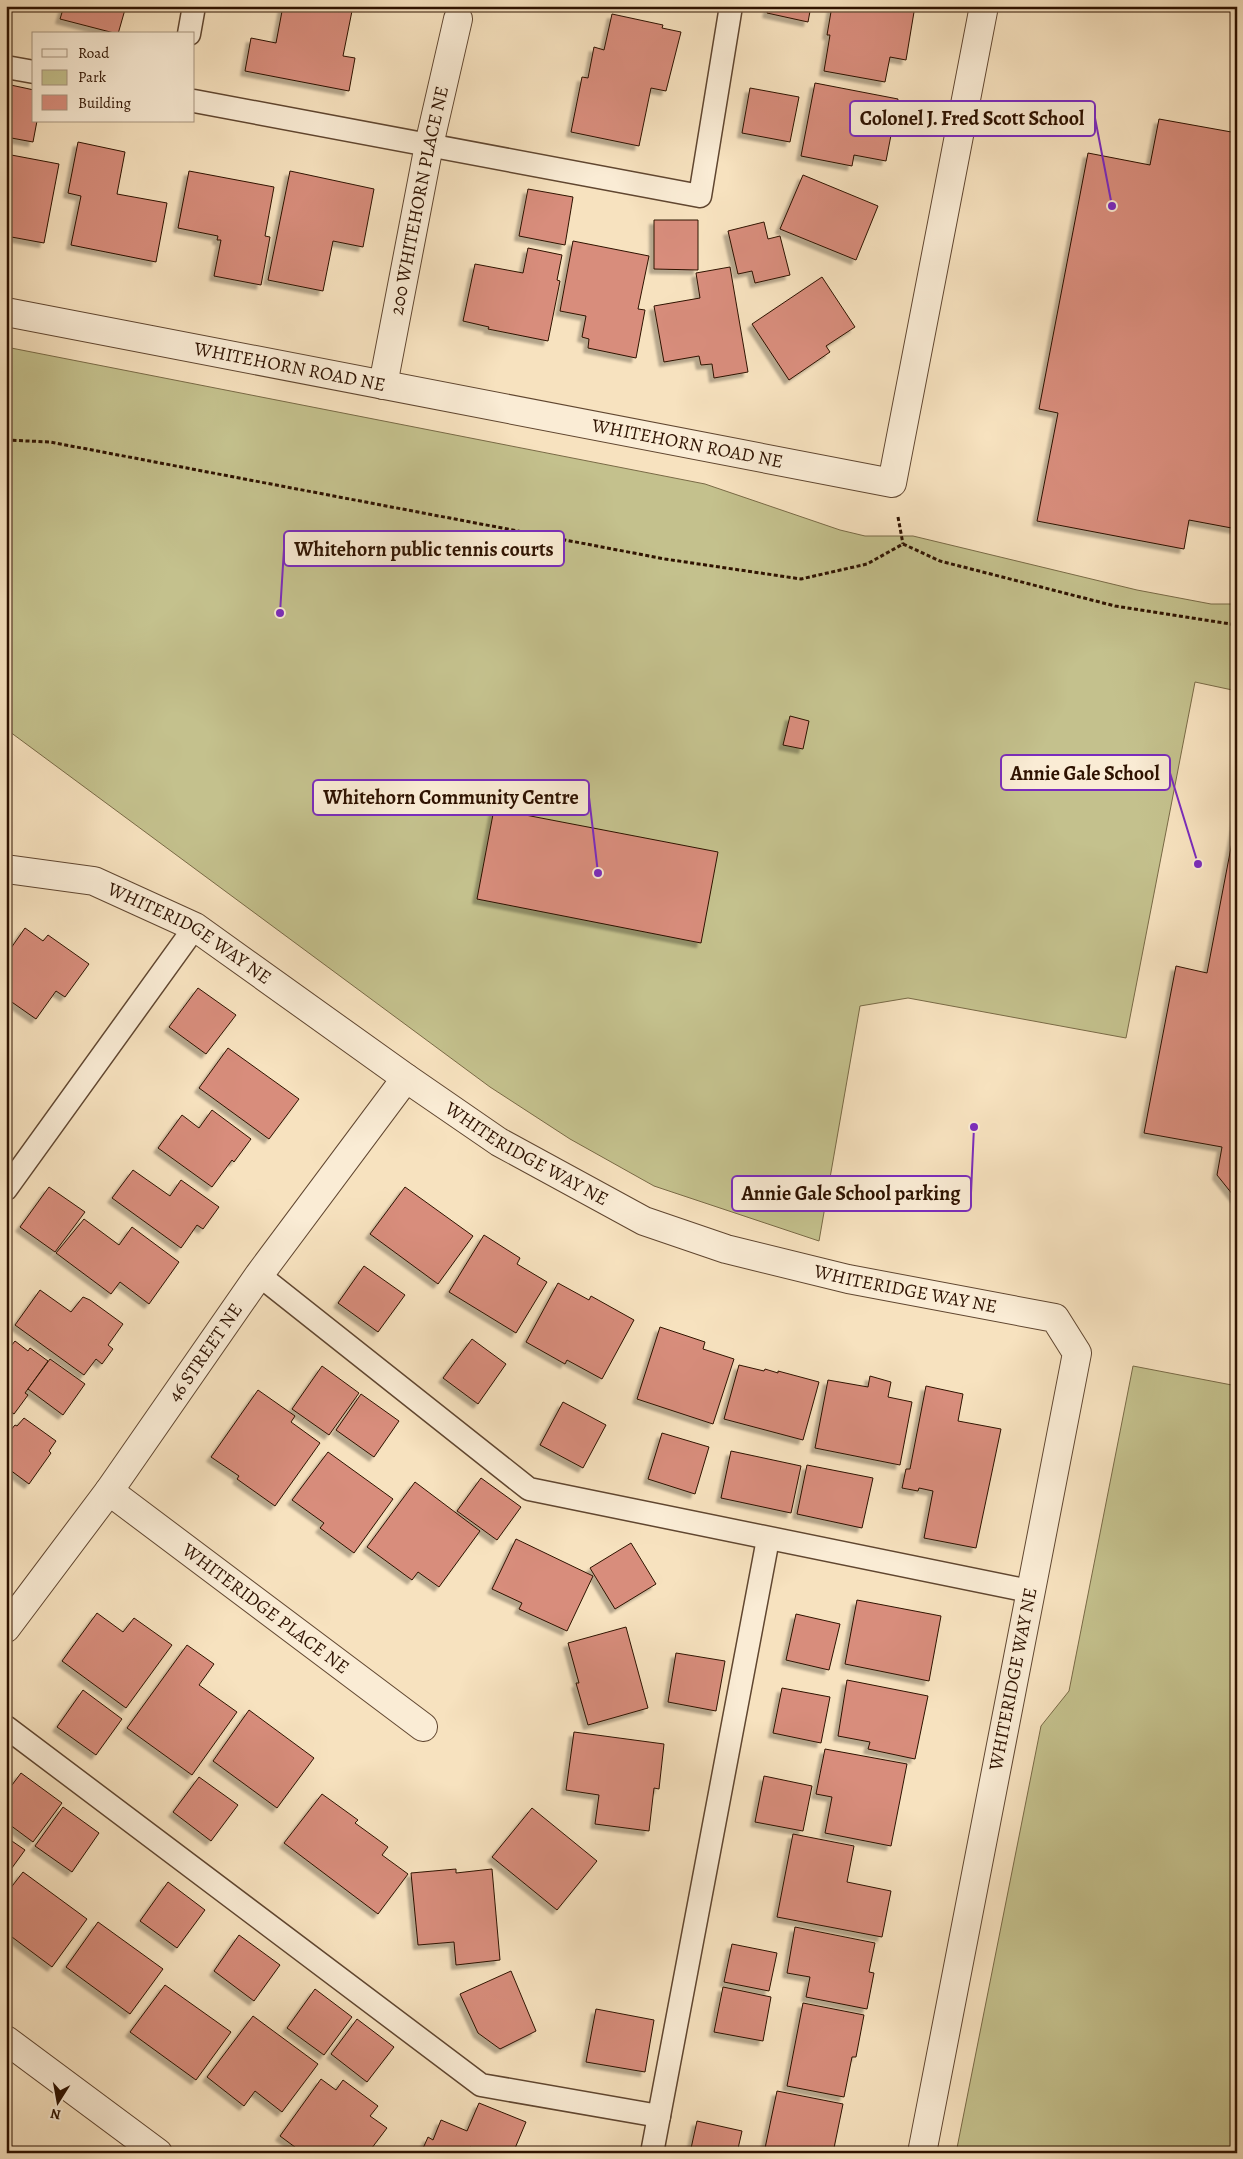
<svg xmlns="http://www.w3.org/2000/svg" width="1243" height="2159" viewBox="0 0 1243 2159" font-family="Alegreya,serif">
  <defs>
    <filter id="shadow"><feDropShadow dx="-4.5" dy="4.5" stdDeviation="1" flood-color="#0004"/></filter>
  </defs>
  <rect width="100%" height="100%" fill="#f7e2bf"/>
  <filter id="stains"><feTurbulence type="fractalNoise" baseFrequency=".004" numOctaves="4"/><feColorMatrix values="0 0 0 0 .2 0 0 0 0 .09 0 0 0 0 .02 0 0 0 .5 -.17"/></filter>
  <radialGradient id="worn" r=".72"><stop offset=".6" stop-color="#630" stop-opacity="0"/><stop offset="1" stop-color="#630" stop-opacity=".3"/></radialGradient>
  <g fill="#c4c18d" stroke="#796a46">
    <path d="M6,347L705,484L840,530L865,536H913L1137,590L1211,604H1237V691L1195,682L1126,1038L908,998L860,1006L819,1241L654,1186L570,1139L490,1087L6,729Z"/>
    <path d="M1133,1366L1237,1386V2153H956L1041,1726L1069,1691Z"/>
  </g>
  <g fill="#d88d7c" stroke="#2e1200" filter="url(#shadow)">
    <path d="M64,6H126L118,34L60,19Z"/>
    <path d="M283,6H339V9L352,11L343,56L355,58L349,91L245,71L251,38L276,43Z"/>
    <path d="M769,6H811L808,22L767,13Z"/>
    <path d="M832,6H915L906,60L890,57L885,82L824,71L830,35H827Z"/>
    <path d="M612,14L663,25L662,28L681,32L666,91L651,88L639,146L571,132L582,77L588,78L594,47L604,50Z"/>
    <path d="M815,83L898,99L886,161L854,155L852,166L801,156Z"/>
    <path d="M6,84L34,90V121H37L33,142L6,137Z"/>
    <path d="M750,88L799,97L790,142L742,133Z"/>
    <path d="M1159,119L1237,133V529L1189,520L1184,549L1037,521L1058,413L1039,409L1088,153L1150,165Z"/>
    <path d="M78,142L125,152L117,194L167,203L156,262L71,245L81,196L68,193Z"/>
    <path d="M6,154L59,164L44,243L6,236Z"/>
    <path d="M189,171L274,187L265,236L270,237L261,285L214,276L221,240H217L218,236L178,228Z"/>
    <path d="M290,171L374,189L363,247L333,241L323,291L268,280Z"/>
    <path d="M803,175L878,206L856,260L780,229Z"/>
    <path d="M528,189L573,197L565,245L519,236Z"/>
    <path d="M654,220H698V270L654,269Z"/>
    <path d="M764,222L768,239L780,236L790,275L755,283L752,271L738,274L728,231Z"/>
    <path d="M573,241L649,256L638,309L645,310L636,358L588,348L589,339L582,337L586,316L560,311Z"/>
    <path d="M528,248L562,255L557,280L560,281L548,341L488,329L489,327L463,321L475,264L523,273Z"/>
    <path d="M730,267L748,372L714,378L712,364L701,365L699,356L664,362L654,306L700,298L696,273Z"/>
    <path d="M822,277L855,327L826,346L830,352L789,380L752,324Z"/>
    <path d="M790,716L809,721L803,749L783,745Z"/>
    <path d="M494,809L718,852L701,943L477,899Z"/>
    <path d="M1237,816V1200L1217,1175L1222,1147L1144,1133L1176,966L1207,973Z"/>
    <path d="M25,928L43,941L48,935L89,964L65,997L56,991L36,1019L6,998V945L11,948Z"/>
    <path d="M198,988L236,1015L206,1054L169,1027Z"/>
    <path d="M6,1008L12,1012L6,1020Z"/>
    <path d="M228,1048L299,1099L269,1139L199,1088Z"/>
    <path d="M212,1110L251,1139L234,1162L232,1160L212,1187L158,1148L182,1115L199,1128Z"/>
    <path d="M133,1170L170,1196L181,1180L219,1207L203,1229L197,1225L181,1248L112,1198Z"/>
    <path d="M49,1187L85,1212L55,1252L20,1227Z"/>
    <path d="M405,1187L473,1236L438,1284L370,1234Z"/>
    <path d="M84,1219L119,1245L132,1227L179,1262L149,1304L120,1282L111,1294L56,1253Z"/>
    <path d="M484,1235L520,1258L517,1264L547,1282L516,1333L449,1292Z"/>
    <path d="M364,1266L405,1295L378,1332L338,1303Z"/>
    <path d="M558,1283L589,1300L591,1296L634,1320L602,1379L567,1360L565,1364L526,1342Z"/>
    <path d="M40,1290L71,1312L83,1297L90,1300L123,1324L108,1345L113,1349L102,1364L96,1359L84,1375L15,1325Z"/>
    <path d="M660,1327L705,1342L703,1349L734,1359L713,1424L637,1399Z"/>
    <path d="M472,1339L506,1364L478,1404L443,1378Z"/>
    <path d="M15,1341L28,1351L30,1348L48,1361L25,1393L28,1395L14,1414L6,1408V1352Z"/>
    <path d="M50,1359L85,1384L63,1415L28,1389Z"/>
    <path d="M739,1365L764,1371L765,1369L778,1373V1371L819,1382L803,1440L724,1419Z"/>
    <path d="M322,1366L359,1393L329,1435L292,1409Z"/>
    <path d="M870,1376L891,1382L888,1397L912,1402L900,1465L815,1448L828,1380L868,1387Z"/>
    <path d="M926,1386L963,1394L958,1421L1001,1429L976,1548L924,1538L933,1491L919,1488L918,1491L902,1488L906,1469H910Z"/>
    <path d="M258,1390L295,1416L291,1422L320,1443L275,1506L237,1479L239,1476L211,1457Z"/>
    <path d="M361,1394L399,1421L374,1457L336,1430Z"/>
    <path d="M563,1402L606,1425L583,1468L540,1445Z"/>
    <path d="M24,1418L56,1441L49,1451L51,1453L29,1484L6,1467V1436L15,1425L17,1426Z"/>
    <path d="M662,1433L709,1447L695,1494L648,1479Z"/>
    <path d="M731,1451L801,1466L791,1513L721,1498Z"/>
    <path d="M328,1452L393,1499L354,1553L320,1528L324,1523L292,1500Z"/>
    <path d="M807,1465L873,1478L862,1528L797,1514Z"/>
    <path d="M481,1478L521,1507L497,1540L457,1511Z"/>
    <path d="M415,1482L480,1531L439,1587L418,1572L412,1580L367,1547Z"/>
    <path d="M516,1539L593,1576L567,1631L519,1609L522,1603L492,1589Z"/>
    <path d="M631,1543L656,1584L615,1609L590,1568Z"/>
    <path d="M857,1600L941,1616L929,1681L845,1664Z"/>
    <path d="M97,1613L123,1632L134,1618L172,1645L126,1708L62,1661Z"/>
    <path d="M796,1614L840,1624L829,1670L786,1660Z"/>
    <path d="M626,1627L648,1708L588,1725L576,1683H579L568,1643Z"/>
    <path d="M187,1645L214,1664L199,1685L237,1712L192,1775L127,1728Z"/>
    <path d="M676,1653L725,1661L716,1711L668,1702Z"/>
    <path d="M847,1680L928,1696L915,1759L868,1749L870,1742L838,1736Z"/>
    <path d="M782,1688L830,1697L821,1743L773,1733Z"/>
    <path d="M83,1690L122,1719L96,1755L57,1727Z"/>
    <path d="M249,1710L314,1758L277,1808L213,1761Z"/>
    <path d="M574,1732L664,1744L659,1789L654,1788L649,1831L595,1824L599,1795L566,1790Z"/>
    <path d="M825,1749L907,1764L891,1846L825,1833L832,1797L816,1794Z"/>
    <path d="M21,1773L62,1803L33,1842L6,1822V1793Z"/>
    <path d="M764,1776L812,1786L803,1831L755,1822Z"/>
    <path d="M199,1777L238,1805L211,1841L173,1812Z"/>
    <path d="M322,1794L358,1820L355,1823L388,1847L382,1855L408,1874L378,1914L284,1843Z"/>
    <path d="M63,1807L99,1833L72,1872L35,1846Z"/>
    <path d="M532,1808L597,1861L557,1910L492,1857Z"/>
    <path d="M793,1834L854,1846L847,1882L891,1891L882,1937L777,1917Z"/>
    <path d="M6,1837L25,1850L6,1876Z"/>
    <path d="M456,1869V1873L492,1869L500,1960L456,1965L454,1942L418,1945L411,1873Z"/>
    <path d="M23,1872L87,1919L52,1967L8,1934L10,1931L6,1929V1894Z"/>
    <path d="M168,1882L205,1910L177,1948L140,1921Z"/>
    <path d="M98,1922L163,1969L130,2014L66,1967Z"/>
    <path d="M795,1927L875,1943L869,1972L874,1973L867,2009L806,1997L810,1977L787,1973Z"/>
    <path d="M239,1935L280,1965L254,2001L214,1971Z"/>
    <path d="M732,1944L777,1953L769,1991L724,1982Z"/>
    <path d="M511,1971L536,2031L500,2049L478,2033L460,1994Z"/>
    <path d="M165,1985L231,2032L196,2080L130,2032Z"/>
    <path d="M723,1987L771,1997L763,2041L714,2032Z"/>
    <path d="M315,1989L352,2017L324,2055L287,2028Z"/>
    <path d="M803,2003L864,2015L856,2057H852L844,2097L787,2086Z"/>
    <path d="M596,2009L654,2020L645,2072L586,2062Z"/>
    <path d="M253,2016L318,2064L282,2112L255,2091L244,2106L207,2077Z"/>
    <path d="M357,2019L394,2047L367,2082L331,2054Z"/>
    <path d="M321,2079L336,2090L343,2080L378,2106L370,2116L387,2128L368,2153H303L280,2136Z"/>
    <path d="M777,2091L843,2104L833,2153H764Z"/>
    <path d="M479,2103L526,2122L513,2153H483L470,2147L467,2153H421L428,2137L433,2140L441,2120L467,2131Z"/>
    <path d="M697,2121L742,2131L737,2153H690Z"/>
  </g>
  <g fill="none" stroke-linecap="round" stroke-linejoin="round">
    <g stroke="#604630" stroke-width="25">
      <g id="lane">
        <path d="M189,34L194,6"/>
        <path d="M6,67L34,72"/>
        <path d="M194,101L700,196L731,6"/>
        <path d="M6,1189L195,927"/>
        <path d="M259,1275L529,1489L1029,1591"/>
        <path d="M6,1727L481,2085L659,2116"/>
        <path d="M652,2153L768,1539"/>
      </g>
    </g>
    <g stroke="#604630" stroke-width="30">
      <g id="street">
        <path id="s1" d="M6,312L892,483L984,6"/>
        <path id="s2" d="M383,385L429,145L458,19"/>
        <path id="s3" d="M6,869L94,881L195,927L406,1078L499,1142L644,1221L726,1249L848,1279L1055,1318L1077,1353L922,2153"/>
        <path id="s4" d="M109,1491L423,1727"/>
        <path id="s5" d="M6,1628L109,1491L259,1275L406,1078"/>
        <path d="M6,2040L158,2153"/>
      </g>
    </g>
    <g stroke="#2e1200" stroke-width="3" stroke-dasharray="4 2.5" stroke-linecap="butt">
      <path d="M6,440L50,442L665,559L801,579L867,564L903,544L940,561L1115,606L1237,625"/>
      <path d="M898,517L903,544"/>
    </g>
    <use href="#lane" stroke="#faecd5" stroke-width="22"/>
    <use href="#street" stroke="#faecd5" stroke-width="28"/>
  </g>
  <g text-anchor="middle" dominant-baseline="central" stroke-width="4" stroke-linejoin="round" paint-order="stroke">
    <g font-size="19" fill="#2e1200" stroke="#faecd5">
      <text stroke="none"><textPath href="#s2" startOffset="188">200 WHITEHORN PLACE NE</textPath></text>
      <text stroke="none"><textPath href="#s1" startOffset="289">WHITEHORN ROAD NE</textPath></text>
      <text stroke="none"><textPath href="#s1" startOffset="694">WHITEHORN ROAD NE</textPath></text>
      <text stroke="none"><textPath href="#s3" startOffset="198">WHITERIDGE WAY NE</textPath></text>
      <text stroke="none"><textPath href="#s3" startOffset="602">WHITERIDGE WAY NE</textPath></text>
      <text stroke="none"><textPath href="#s3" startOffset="1008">WHITERIDGE WAY NE</textPath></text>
      <text stroke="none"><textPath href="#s5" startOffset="340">46 STREET NE</textPath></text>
      <text stroke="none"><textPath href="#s4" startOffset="196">WHITERIDGE PLACE NE</textPath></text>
      <text transform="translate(1013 1679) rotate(-79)">WHITERIDGE WAY NE</text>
    </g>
  </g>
  <path fill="none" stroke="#7b2cbf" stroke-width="2" d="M1112 206L1095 118M280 613L284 549M1198 864L1170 773M598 873L589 797M974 1127L971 1193"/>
  <g fill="#7b2cbf" stroke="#faecd5" stroke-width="2">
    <circle cx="1112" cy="206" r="5"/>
    <circle cx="280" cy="613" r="5"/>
    <circle cx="1198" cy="864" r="5"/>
    <circle cx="598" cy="873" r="5"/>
    <circle cx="974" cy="1127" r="5"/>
  </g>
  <g fill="#faecd5" stroke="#7b2cbf" stroke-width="2">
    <rect x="850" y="101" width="245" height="35" rx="5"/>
    <rect x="284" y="531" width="280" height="35" rx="5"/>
    <rect x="1001" y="755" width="169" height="35" rx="5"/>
    <rect x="313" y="780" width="276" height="35" rx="5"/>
    <rect x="732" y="1176" width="239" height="35" rx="5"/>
  </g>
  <g font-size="20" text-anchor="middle" font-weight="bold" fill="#2e1200">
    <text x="972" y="125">Colonel J. Fred Scott School</text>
    <text x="424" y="556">Whitehorn public tennis courts</text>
    <text x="1085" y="780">Annie Gale School</text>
    <text x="451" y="804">Whitehorn Community Centre</text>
    <text x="851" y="1200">Annie Gale School parking</text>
  </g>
  <rect width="1243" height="2159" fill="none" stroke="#f7e2bf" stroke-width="25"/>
  <rect x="8" y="8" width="1228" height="2144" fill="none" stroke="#2e1200" stroke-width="2.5"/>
  <rect x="12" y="12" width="1218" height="2134" fill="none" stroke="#2e1200"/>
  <rect x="32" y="32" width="162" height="90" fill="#faecd5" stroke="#a89580"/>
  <rect x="42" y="49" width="25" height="8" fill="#faecd5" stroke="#a89580"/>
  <text x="78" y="58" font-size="15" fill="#2e1200">Road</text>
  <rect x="42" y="70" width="25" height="15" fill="#c4c18d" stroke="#a89580"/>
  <text x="78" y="82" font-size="15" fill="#2e1200">Park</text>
  <rect x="42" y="95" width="25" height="15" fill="#d88d7c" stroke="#a89580"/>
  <text x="78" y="108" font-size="15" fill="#2e1200">Building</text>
  <g transform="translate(58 2102) rotate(191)" stroke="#faecd5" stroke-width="4" paint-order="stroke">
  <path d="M0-4L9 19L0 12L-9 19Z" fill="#2e1200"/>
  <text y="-8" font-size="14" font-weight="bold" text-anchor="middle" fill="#2e1200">N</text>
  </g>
  <rect width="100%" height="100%" filter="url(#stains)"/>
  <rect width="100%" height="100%" fill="url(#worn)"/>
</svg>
